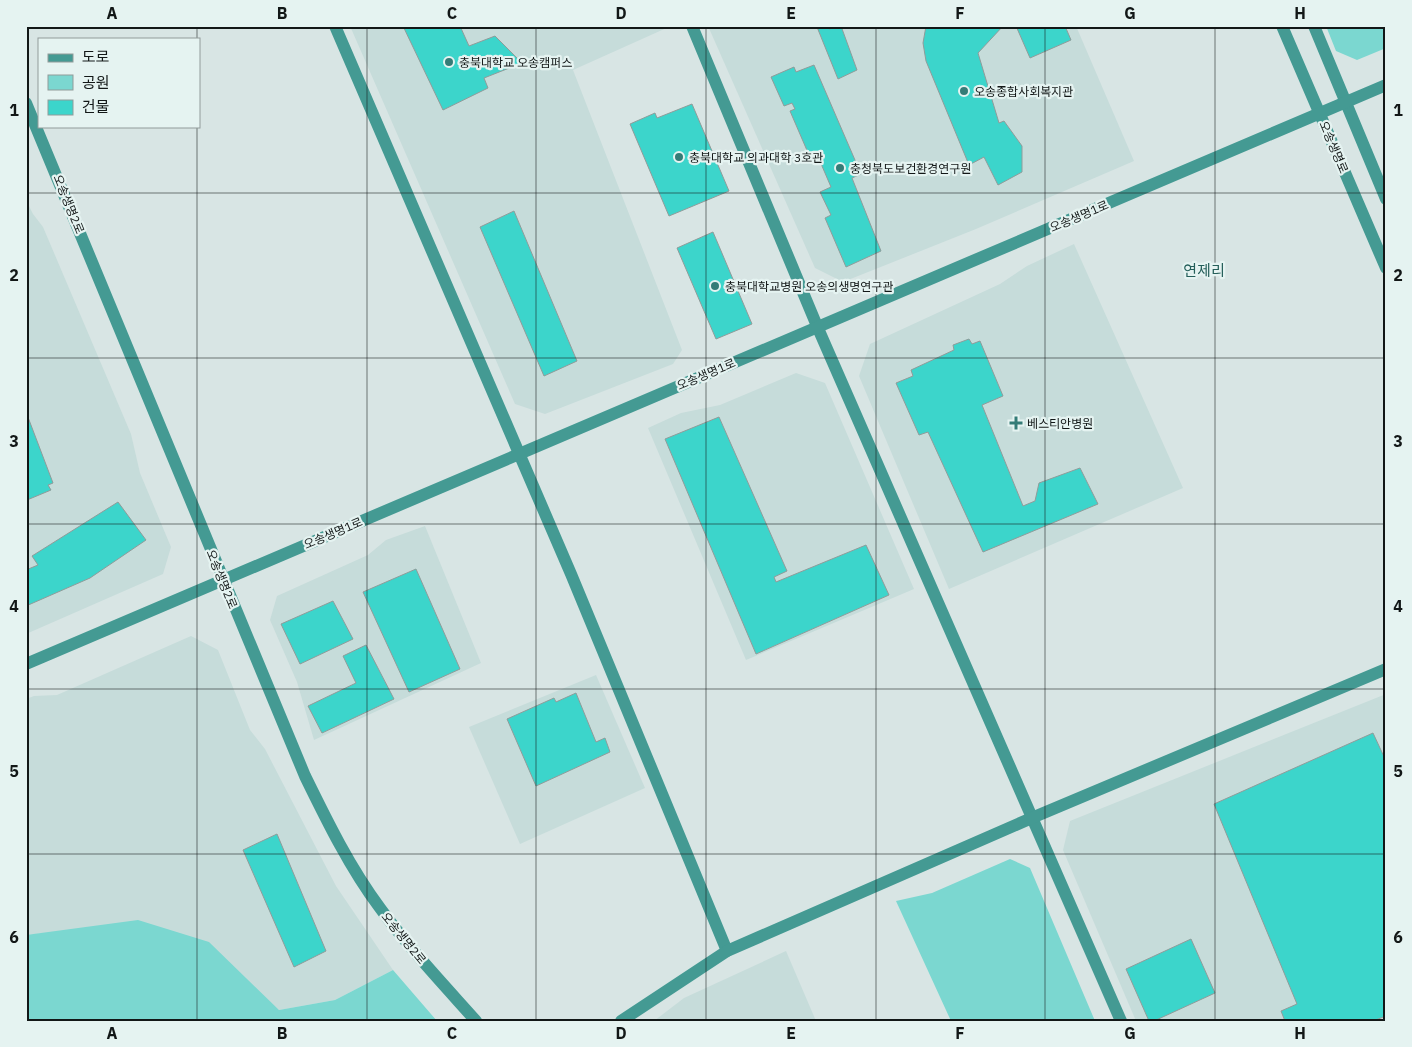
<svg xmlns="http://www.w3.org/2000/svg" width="1412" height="1047" viewBox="0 0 1412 1047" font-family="'IBM Plex Sans','Noto Sans KR',sans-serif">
  <rect width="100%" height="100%" fill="#d8e5e4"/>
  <g fill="#c6dcda">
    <path d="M350,26H671L573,70L682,350L673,364L545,414L515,404Z"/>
    <path d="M708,26H1076L1134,161L976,229L843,282L815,268Z"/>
    <path d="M26,200L33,214L43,227L131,434L140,473L171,547L163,574L26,634Z"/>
    <path d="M1074,244L1183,488L949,589L859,376L870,344L1000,284L1027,266Z"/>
    <path d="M796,373L825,383L914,589L746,660L648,428L681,413L720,405Z"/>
    <path d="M425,526L481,663L314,740L297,682L270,620L277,596L368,555L386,540Z"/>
    <path d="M191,636L218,650L250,730L265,749L336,886L393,970L335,1000L279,1010L260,993L65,931L26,935V699L34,696L57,695Z"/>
    <path d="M596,675L645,788L520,844L469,727Z"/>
    <path d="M1386,694V1021H1136L1063,850L1070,821Z"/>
    <path d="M786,951L816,1021H654L684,998Z"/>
  </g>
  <g fill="#7bd7d0">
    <path d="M1326,26H1386V48L1357,60L1336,51Z"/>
    <path d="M1010,859L1030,868L1095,1021H951L896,901L932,893Z"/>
    <path d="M138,920L209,942L279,1010L335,1000L393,970L437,1021H26V935Z"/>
  </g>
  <g fill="#3cd5cb" stroke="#8f9c9a">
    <path d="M403,26H460L469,46L495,36L522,63L484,78L488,88L443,110Z"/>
    <path d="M827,26L829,29L841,26L857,70L838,79L817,27Z"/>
    <path d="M926,26H1003L978,53L999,123L1004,121L1022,146V172L998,185L984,157L969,165L926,61L923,43Z"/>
    <path d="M1016,26H1065L1071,40L1030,58Z"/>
    <path d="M814,65L861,174L852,178L881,251L846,267L825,218L831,215L820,192L831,187L819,159L812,162L790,111L795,109L792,103L784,106L771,77L794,67L796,72Z"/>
    <path d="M692,104L729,191L669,216L630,124L655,113L657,118Z"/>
    <path d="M514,211L577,361L544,376L480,227Z"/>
    <path d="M713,232L752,324L716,339L677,248Z"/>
    <path d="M969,339L972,344L980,341L1003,396L982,405L1023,506L1035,501L1039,483L1080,468L1098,504L983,552L928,432L919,435L896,383L913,376L911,370L954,350L953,345Z"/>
    <path d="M26,412L53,483L48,485L51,490L27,500Z"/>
    <path d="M719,417L787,571L774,577L776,582L866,545L889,595L756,654L665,439Z"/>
    <path d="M118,502L146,540L90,578L26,606V570L38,565L32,556Z"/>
    <path d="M416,569L460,669L409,692L363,592Z"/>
    <path d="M333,601L353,639L300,664L281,624Z"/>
    <path d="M366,645L394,699L322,733L308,706L356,683L343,656Z"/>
    <path d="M576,693L596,742L605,738L610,752L536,786L507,719L554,698L556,702Z"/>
    <path d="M1373,733L1386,761V1016L1373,1021H1285L1281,1011L1297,1004L1214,804Z"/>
    <path d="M277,834L326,951L294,967L243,850Z"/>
    <path d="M1191,939L1215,993L1154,1021H1149L1126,969Z"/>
  </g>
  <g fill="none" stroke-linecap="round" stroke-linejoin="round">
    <g stroke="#449a93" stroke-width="12">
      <path d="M335,26L571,574L727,951"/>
      <path d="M692,26L817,326L1121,1021"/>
      <path d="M1282,26L1386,268"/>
      <path d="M1314,26L1386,199"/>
      <path d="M26,103L305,776C327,821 350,868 380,908C409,948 443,984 476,1021"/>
      <path d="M26,664L1386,85"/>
      <path d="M621,1021L727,951L1034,817L1386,669"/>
    </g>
  </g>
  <path fill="none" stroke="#121717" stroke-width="1" stroke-opacity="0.55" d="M197,26V39M367,26V1021M536,26V1021M706,26V1021M876,26V1021M1045,26V1021M1215,26V1021M197,126V1021M26,193H1386M26,358H1386M26,524H1386M26,689H1386M26,854H1386"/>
  <g fill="#347c77" stroke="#e5f3f1" stroke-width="2">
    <circle cx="449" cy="62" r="5"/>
    <circle cx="964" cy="91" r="5"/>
    <circle cx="679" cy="157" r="5"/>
    <circle cx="840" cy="168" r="5"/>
    <circle cx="715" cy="286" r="5"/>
    <path d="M1013.5 415.5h5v5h5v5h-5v5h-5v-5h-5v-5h5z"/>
  </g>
  <g text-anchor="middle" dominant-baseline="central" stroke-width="4.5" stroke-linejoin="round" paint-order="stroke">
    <g font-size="12" fill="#121717" stroke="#e5f3f1" text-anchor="start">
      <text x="459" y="62">충북대학교 오송캠퍼스</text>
      <text x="974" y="91">오송종합사회복지관</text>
      <text x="689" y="157">충북대학교 의과대학 3호관</text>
      <text x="850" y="168">충청북도보건환경연구원</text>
      <text x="725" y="286">충북대학교병원 오송의생명연구관</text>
      <text x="1027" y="423">베스티안병원</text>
    </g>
    <g font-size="12" fill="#121717" stroke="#e5f3f1">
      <text transform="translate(1334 147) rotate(67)">오송생명로</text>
      <text transform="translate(69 204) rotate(68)">오송생명2로</text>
      <text transform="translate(1079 216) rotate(-23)">오송생명1로</text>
      <text transform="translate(706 374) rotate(-23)">오송생명1로</text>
      <text transform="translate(333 533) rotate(-23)">오송생명1로</text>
      <text transform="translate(222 579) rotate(68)">오송생명2로</text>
      <text transform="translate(404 938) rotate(51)">오송생명2로</text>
    </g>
    <g font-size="15" fill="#255f5a" stroke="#e5f3f1">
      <text x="1204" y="270">연제리</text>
    </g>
  </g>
  <rect width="1412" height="1047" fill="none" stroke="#e5f3f1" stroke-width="55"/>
  <rect x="38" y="38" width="162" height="90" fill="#e5f3f1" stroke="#919b9a"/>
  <rect x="48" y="54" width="25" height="8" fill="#449a93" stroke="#919b9a"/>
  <text x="82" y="62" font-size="15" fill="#121717">도로</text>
  <rect x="48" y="75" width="25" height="15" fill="#7bd7d0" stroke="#919b9a"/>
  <text x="82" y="88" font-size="15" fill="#121717">공원</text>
  <rect x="48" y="100" width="25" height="15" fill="#3cd5cb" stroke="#919b9a"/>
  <text x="82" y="112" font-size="15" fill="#121717">건물</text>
  <rect x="28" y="28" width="1356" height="992" fill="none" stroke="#121717" stroke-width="2"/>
  <g font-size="16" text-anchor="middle" font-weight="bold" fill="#121717">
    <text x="112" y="19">A</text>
    <text x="282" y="19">B</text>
    <text x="452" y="19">C</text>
    <text x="621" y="19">D</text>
    <text x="791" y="19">E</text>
    <text x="960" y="19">F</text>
    <text x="1130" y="19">G</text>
    <text x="1300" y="19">H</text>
    <text x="14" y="116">1</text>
    <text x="1398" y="116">1</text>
    <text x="14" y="281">2</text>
    <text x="1398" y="281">2</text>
    <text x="14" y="447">3</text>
    <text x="1398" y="447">3</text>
    <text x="14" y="612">4</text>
    <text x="1398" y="612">4</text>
    <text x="14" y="777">5</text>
    <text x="1398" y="777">5</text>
    <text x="14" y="943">6</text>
    <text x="1398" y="943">6</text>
    <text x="112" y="1039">A</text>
    <text x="282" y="1039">B</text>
    <text x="452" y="1039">C</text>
    <text x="621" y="1039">D</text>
    <text x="791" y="1039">E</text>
    <text x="960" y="1039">F</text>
    <text x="1130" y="1039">G</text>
    <text x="1300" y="1039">H</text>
  </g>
</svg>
